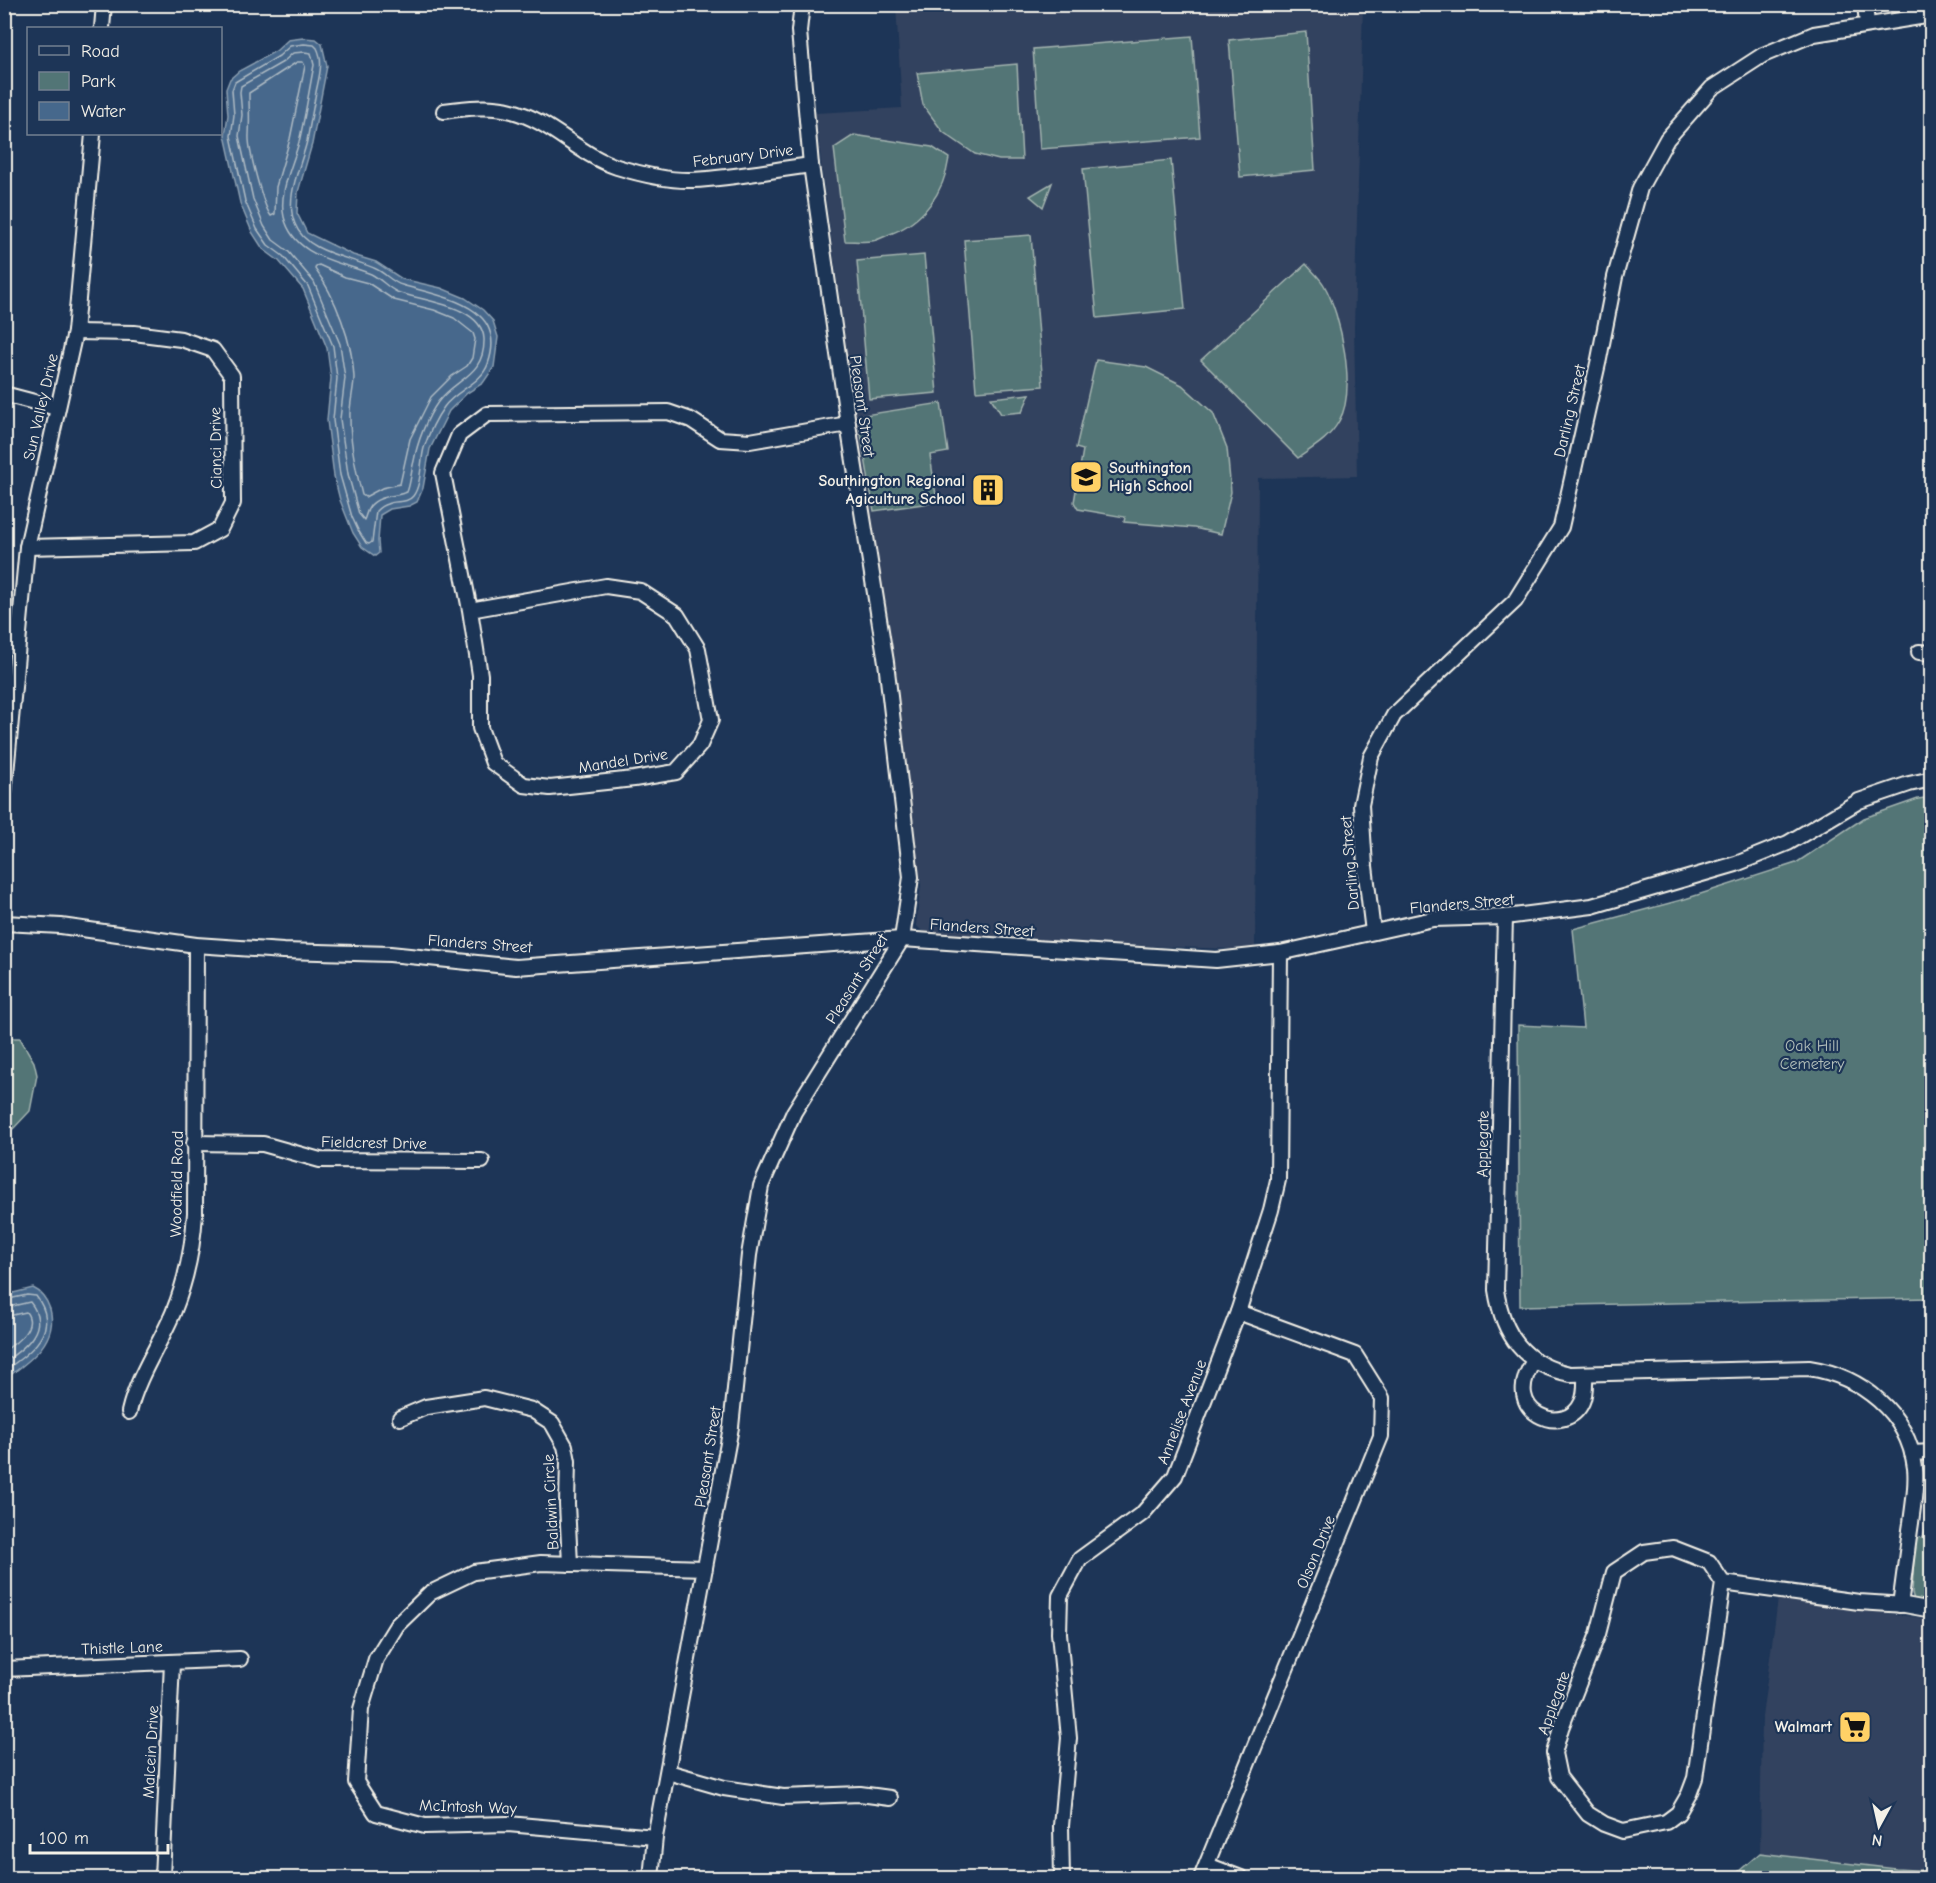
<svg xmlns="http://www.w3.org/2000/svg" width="1936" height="1883" viewBox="0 0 1936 1883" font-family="'Comic Neue',sans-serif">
  <rect width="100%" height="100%" fill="#1d3557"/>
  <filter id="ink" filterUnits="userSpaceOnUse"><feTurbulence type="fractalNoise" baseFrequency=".0167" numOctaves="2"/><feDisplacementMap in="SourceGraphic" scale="12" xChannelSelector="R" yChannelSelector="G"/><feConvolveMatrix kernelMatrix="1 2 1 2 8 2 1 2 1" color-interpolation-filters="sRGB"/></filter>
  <g filter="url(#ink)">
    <g fill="#32425e">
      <path d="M896,5H1363L1354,327L1357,476L1258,478L1255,947L1231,949L1146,946L925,934L916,925L921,885L822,172L816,113L902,108Z"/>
      <path d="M1778,1599L1931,1619V1871L1896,1869L1760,1853L1762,1717Z"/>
    </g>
    <g fill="#527576" stroke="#a3b3af" stroke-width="1.5">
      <path d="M1306,32L1315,170L1240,177L1229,40Z"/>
      <path d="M1192,36L1200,137L1040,149L1033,49Z"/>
      <path d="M1017,64L1022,160H999L975,154L943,132L923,105L917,73Z"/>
      <path d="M854,135L932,147L949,158C944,193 923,222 890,234C884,237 878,240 872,241C864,242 854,241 845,241L834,148Z"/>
      <path d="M1171,160L1185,309L1097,318L1083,169Z"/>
      <path d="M1052,183L1043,207L1030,196Z"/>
      <path d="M1031,235L1043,386L976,391L964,240Z"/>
      <path d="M924,255L937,393L869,399L857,261Z"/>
      <path d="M1306,264C1312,271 1320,278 1324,285C1341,314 1357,391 1339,421C1330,438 1314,447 1298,458L1201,360Z"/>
      <path d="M1096,360L1146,367L1182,385L1213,413L1227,448L1231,492L1221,534L1194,528L1124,522L1125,517L1078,509L1074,502L1083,450L1076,448Z"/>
      <path d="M1030,394L1022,412L1001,414L991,398Z"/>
      <path d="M941,403L948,452L930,455L937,502L874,511L858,416Z"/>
      <path d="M1931,797V1298L1520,1306L1518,1025L1583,1028L1573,929L1685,899L1796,863L1864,818L1918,799Z"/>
      <path d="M5,1038H20L34,1062L37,1075L30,1111L14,1128L5,1134Z"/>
      <path d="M1931,1509V1604L1914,1600L1912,1593L1915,1537L1923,1538Z"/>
      <path d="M1760,1853L1896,1869L1931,1871V1878H1731Z"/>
    </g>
    <g fill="#46688c" stroke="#8c9fb1" stroke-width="1.5">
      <path d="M303,38L316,39L322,44L327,66L312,144L298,192L297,213L307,233L353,255L376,262L402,279L441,288L465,298L483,310L493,321L498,337L494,367L483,383L467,393L449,411L430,449L423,488L417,502L409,506L390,509L380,515L378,541L379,553L375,556L362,547L353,533L340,500L334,476L327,420L331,378L327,348L303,289L279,261L263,249L252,232L240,203L225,135L228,115L226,89L230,79L239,71L276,51L288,40Z"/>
      <path d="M33,1288C42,1292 47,1300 50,1309C59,1342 28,1362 5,1379V1295Z"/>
    </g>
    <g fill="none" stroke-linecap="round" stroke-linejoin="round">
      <g stroke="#aebac3" stroke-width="1.5">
        <path d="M304,44L314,45L317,48C324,62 319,77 316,92C313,108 310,124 307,141C301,167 284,197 295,224C306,253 351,257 376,269C385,273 393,283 402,285C441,297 509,305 488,364C481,384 456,390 444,407C436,418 428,436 424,448C420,462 422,484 413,496C407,504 395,500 387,504C383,505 379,508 376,511L372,542L369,544L366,543L358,530L352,517L340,475L333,420L337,378L333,346L308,286L283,256L268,245L257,229L245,201L231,136L234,115L232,90L235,82L279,56L290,46Z"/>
        <path d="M304,52L311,53L314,65C309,91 305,117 299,142C293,165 278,193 284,217C294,257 338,261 371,274C381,279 388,288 397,292C421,301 482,305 484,339C485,376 456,378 438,402C427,417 417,443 414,461C411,471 411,482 407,492C395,497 379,495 370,506C366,511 366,516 364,520L359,514L348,474L340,419L345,378L340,344L314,282L288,251L273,240L264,226L253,199L239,136L242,115L240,92L241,86L283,62L293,53Z"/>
        <path d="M297,62H303L305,66L290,139L276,187L275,214L271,216C263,206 248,149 249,135C250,120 249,108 249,93Z"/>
        <path d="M319,265L345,277L368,283L394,300L434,310L454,318L473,333L475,339L472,358L467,366L452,376L431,397L410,439L400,484L382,488L365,497L362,495C356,471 350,443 350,418C349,404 354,390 354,377C353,344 335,295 315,269L316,266Z"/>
        <path d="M4,1300L27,1295L36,1296C62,1330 31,1352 4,1371"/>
        <path d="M4,1308L30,1302C51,1328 25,1348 4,1362"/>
        <path d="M4,1317L26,1312C38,1327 16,1343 4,1351"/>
      </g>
      <g stroke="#f4f1e8" stroke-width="18">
        <g id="minor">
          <path d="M1865,4L1867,24"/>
          <path d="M102,28L104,4"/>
          <path d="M444,111C466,108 490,105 512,111C551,121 579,155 617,167C640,174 668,181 693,180C733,178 772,170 811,165"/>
          <path d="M4,394L57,408"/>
          <path d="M27,547L194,543L220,529L233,503L232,376L213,350L181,339L134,333L75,332"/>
          <path d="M470,610L606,586L640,591L677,615L698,649L711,720L700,745L676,772L634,779L550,788L524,785L493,763L480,728V675L470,610L443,473L459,435L487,414L668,412L691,420L720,439L750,441L848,424"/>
          <path d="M1919,652L1932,653"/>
          <path d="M4,795L27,547L75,332L93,134"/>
          <path d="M1505,917L1496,1290C1503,1335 1524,1365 1570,1374L1809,1368C1861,1376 1908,1413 1915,1468C1917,1486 1913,1505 1911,1523C1907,1550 1904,1577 1900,1605"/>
          <path d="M4,923L61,926L196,945L283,951L390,954L516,967L902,939L1216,960L1280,953L1433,919L1505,917L1592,906L1736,864L1788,843L1859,801L1909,784L1932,779"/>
          <path d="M1373,932L1365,866L1361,805L1371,757L1394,715L1515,601L1561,527L1599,359L1615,277L1640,188L1667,139L1712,88L1763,55L1814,34L1932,15"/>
          <path d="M194,1143L263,1144L320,1160L482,1161"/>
          <path d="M1534,1361C1498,1413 1566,1439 1582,1402C1586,1393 1585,1383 1585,1374"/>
          <path d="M129,1412C137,1377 159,1346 173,1313C186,1281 193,1248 195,1213L196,945"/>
          <path d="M400,1418L426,1407L484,1398L532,1410L552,1423L565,1446L568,1461L567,1504L570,1564"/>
          <path d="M1912,1453L1932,1452"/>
          <path d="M1673,1548L1709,1562L1723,1583L1695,1778L1689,1794L1678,1813L1666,1822L1623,1831L1604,1824L1588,1814L1559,1777L1554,1753L1561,1728L1598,1634L1614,1572L1644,1552Z"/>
          <path d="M1723,1583L1859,1602L1905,1605L1932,1610"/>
          <path d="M4,1669L240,1659"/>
          <path d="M668,1772L724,1788L783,1797L860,1794L890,1798"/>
          <path d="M655,1837L508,1824L425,1826L376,1813L356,1782L361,1709L376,1659L397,1625L430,1593L474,1572L541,1563L705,1568"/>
          <path d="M1207,1865L1241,1878"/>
          <path d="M162,1878L172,1663"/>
          <path d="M651,1878L655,1837L731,1427L749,1255L761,1186L794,1112L902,939L911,877L886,662L848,424L811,165L799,31L802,4"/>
          <path d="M1062,1878L1061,1826L1069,1738L1059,1633L1060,1596L1080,1559L1143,1513L1175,1476L1238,1312L1271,1210L1278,1180L1280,953"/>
          <path d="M1201,1878L1381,1436L1382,1398L1355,1355L1238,1312"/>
        </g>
      </g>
      <use href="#minor" stroke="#1d3557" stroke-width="14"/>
    </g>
  </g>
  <defs>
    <g id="school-square" transform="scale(1.725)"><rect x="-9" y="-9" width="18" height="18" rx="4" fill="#ffd166" stroke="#1d3557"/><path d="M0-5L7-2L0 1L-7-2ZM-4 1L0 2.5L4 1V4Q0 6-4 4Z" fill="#111"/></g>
    <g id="building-square" transform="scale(1.725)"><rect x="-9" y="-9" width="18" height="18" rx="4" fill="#ffd166" stroke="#1d3557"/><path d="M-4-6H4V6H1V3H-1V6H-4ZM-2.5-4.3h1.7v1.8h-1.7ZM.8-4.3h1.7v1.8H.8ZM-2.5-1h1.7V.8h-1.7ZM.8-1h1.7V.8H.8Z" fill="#111"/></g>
    <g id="supermarket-square" transform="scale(1.725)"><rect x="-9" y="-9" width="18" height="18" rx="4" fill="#ffd166" stroke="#1d3557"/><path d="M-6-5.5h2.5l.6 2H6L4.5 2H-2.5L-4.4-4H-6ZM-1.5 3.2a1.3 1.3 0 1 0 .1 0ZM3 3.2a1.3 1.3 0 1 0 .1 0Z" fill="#111"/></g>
  </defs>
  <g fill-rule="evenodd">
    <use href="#school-square" x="1086" y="477"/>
    <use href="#building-square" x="988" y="490"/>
    <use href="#supermarket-square" x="1855" y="1727"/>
  </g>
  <g text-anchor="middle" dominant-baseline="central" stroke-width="4.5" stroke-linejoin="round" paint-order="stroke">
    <g font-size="16" fill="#f4f1e8" stroke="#1d3557">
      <text transform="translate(743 156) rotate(-7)">February Drive</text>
      <text transform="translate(862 406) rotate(82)">Pleasant Street</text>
      <text transform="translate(41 407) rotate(-77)">Sun Valley Drive</text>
      <text transform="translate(1570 411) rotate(-77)">Darling Street</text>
      <text transform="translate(216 448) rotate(-91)">Cianci Drive</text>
      <text transform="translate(623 761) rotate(-9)">Mandel Drive</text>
      <text transform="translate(1350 863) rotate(-95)">Darling Street</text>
      <text transform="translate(1462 904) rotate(-5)">Flanders Street</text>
      <text transform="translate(982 928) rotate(4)">Flanders Street</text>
      <text transform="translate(480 944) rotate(4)">Flanders Street</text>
      <text transform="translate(857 979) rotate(-58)">Pleasant Street</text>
      <text transform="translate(374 1143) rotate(1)">Fieldcrest Drive</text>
      <text transform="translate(1483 1144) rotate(-89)">Applegate</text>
      <text transform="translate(177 1184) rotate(-89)">Woodfield Road</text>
      <text transform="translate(1182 1412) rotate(-69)">Annelise Avenue</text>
      <text transform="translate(708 1457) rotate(-81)">Pleasant Street</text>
      <text transform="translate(551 1502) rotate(-93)">Baldwin Circle</text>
      <text transform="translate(1316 1552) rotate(-68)">Olson Drive</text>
      <text transform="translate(122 1648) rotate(-2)">Thistle Lane</text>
      <text transform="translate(1554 1703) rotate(-70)">Applegate</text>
      <text transform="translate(151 1752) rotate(-87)">Malcein Drive</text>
      <text transform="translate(468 1807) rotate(2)">McIntosh Way</text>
    </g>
    <g font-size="16" font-weight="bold" fill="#f4f1e8" stroke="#1d3557" text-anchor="end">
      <text x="1109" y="468" text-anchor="start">Southington<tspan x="1109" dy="18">High School</tspan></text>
      <text x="965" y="481">Southington Regional<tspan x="965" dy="18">Agiculture School</tspan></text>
      <text x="1832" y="1727">Walmart</text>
    </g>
    <g font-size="16" fill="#b3bfba" stroke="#1d3557">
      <text x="1812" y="1046">Oak Hill<tspan x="1812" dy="18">Cemetery</tspan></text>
    </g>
  </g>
  <rect width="1936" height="1883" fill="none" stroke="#1d3557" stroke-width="24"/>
  <rect x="12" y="12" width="1912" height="1859" fill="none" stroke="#f4f1e8" stroke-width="2" filter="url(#ink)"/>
  <rect x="27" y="27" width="195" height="108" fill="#1d3557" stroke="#738091" stroke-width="1.5"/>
  <rect x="39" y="46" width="30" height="9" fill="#1d3557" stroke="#738091" stroke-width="1.5"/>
  <text x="81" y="57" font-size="18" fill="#f4f1e8">Road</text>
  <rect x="39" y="72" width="30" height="18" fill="#527576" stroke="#738091" stroke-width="1.5"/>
  <text x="81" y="87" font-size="18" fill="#f4f1e8">Park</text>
  <rect x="39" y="102" width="30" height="18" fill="#46688c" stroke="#738091" stroke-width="1.5"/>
  <text x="81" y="117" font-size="18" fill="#f4f1e8">Water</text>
  <g transform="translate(1879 1826) rotate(188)" stroke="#1d3557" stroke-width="4.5" paint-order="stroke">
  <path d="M0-4.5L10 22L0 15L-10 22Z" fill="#f4f1e8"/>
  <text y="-9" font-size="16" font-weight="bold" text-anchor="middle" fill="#f4f1e8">N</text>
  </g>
  <path d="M30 1844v9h138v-9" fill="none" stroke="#f4f1e8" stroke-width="3"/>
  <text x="39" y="1844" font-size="18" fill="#f4f1e8" stroke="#1d3557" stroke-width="4.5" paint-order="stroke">100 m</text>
</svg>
